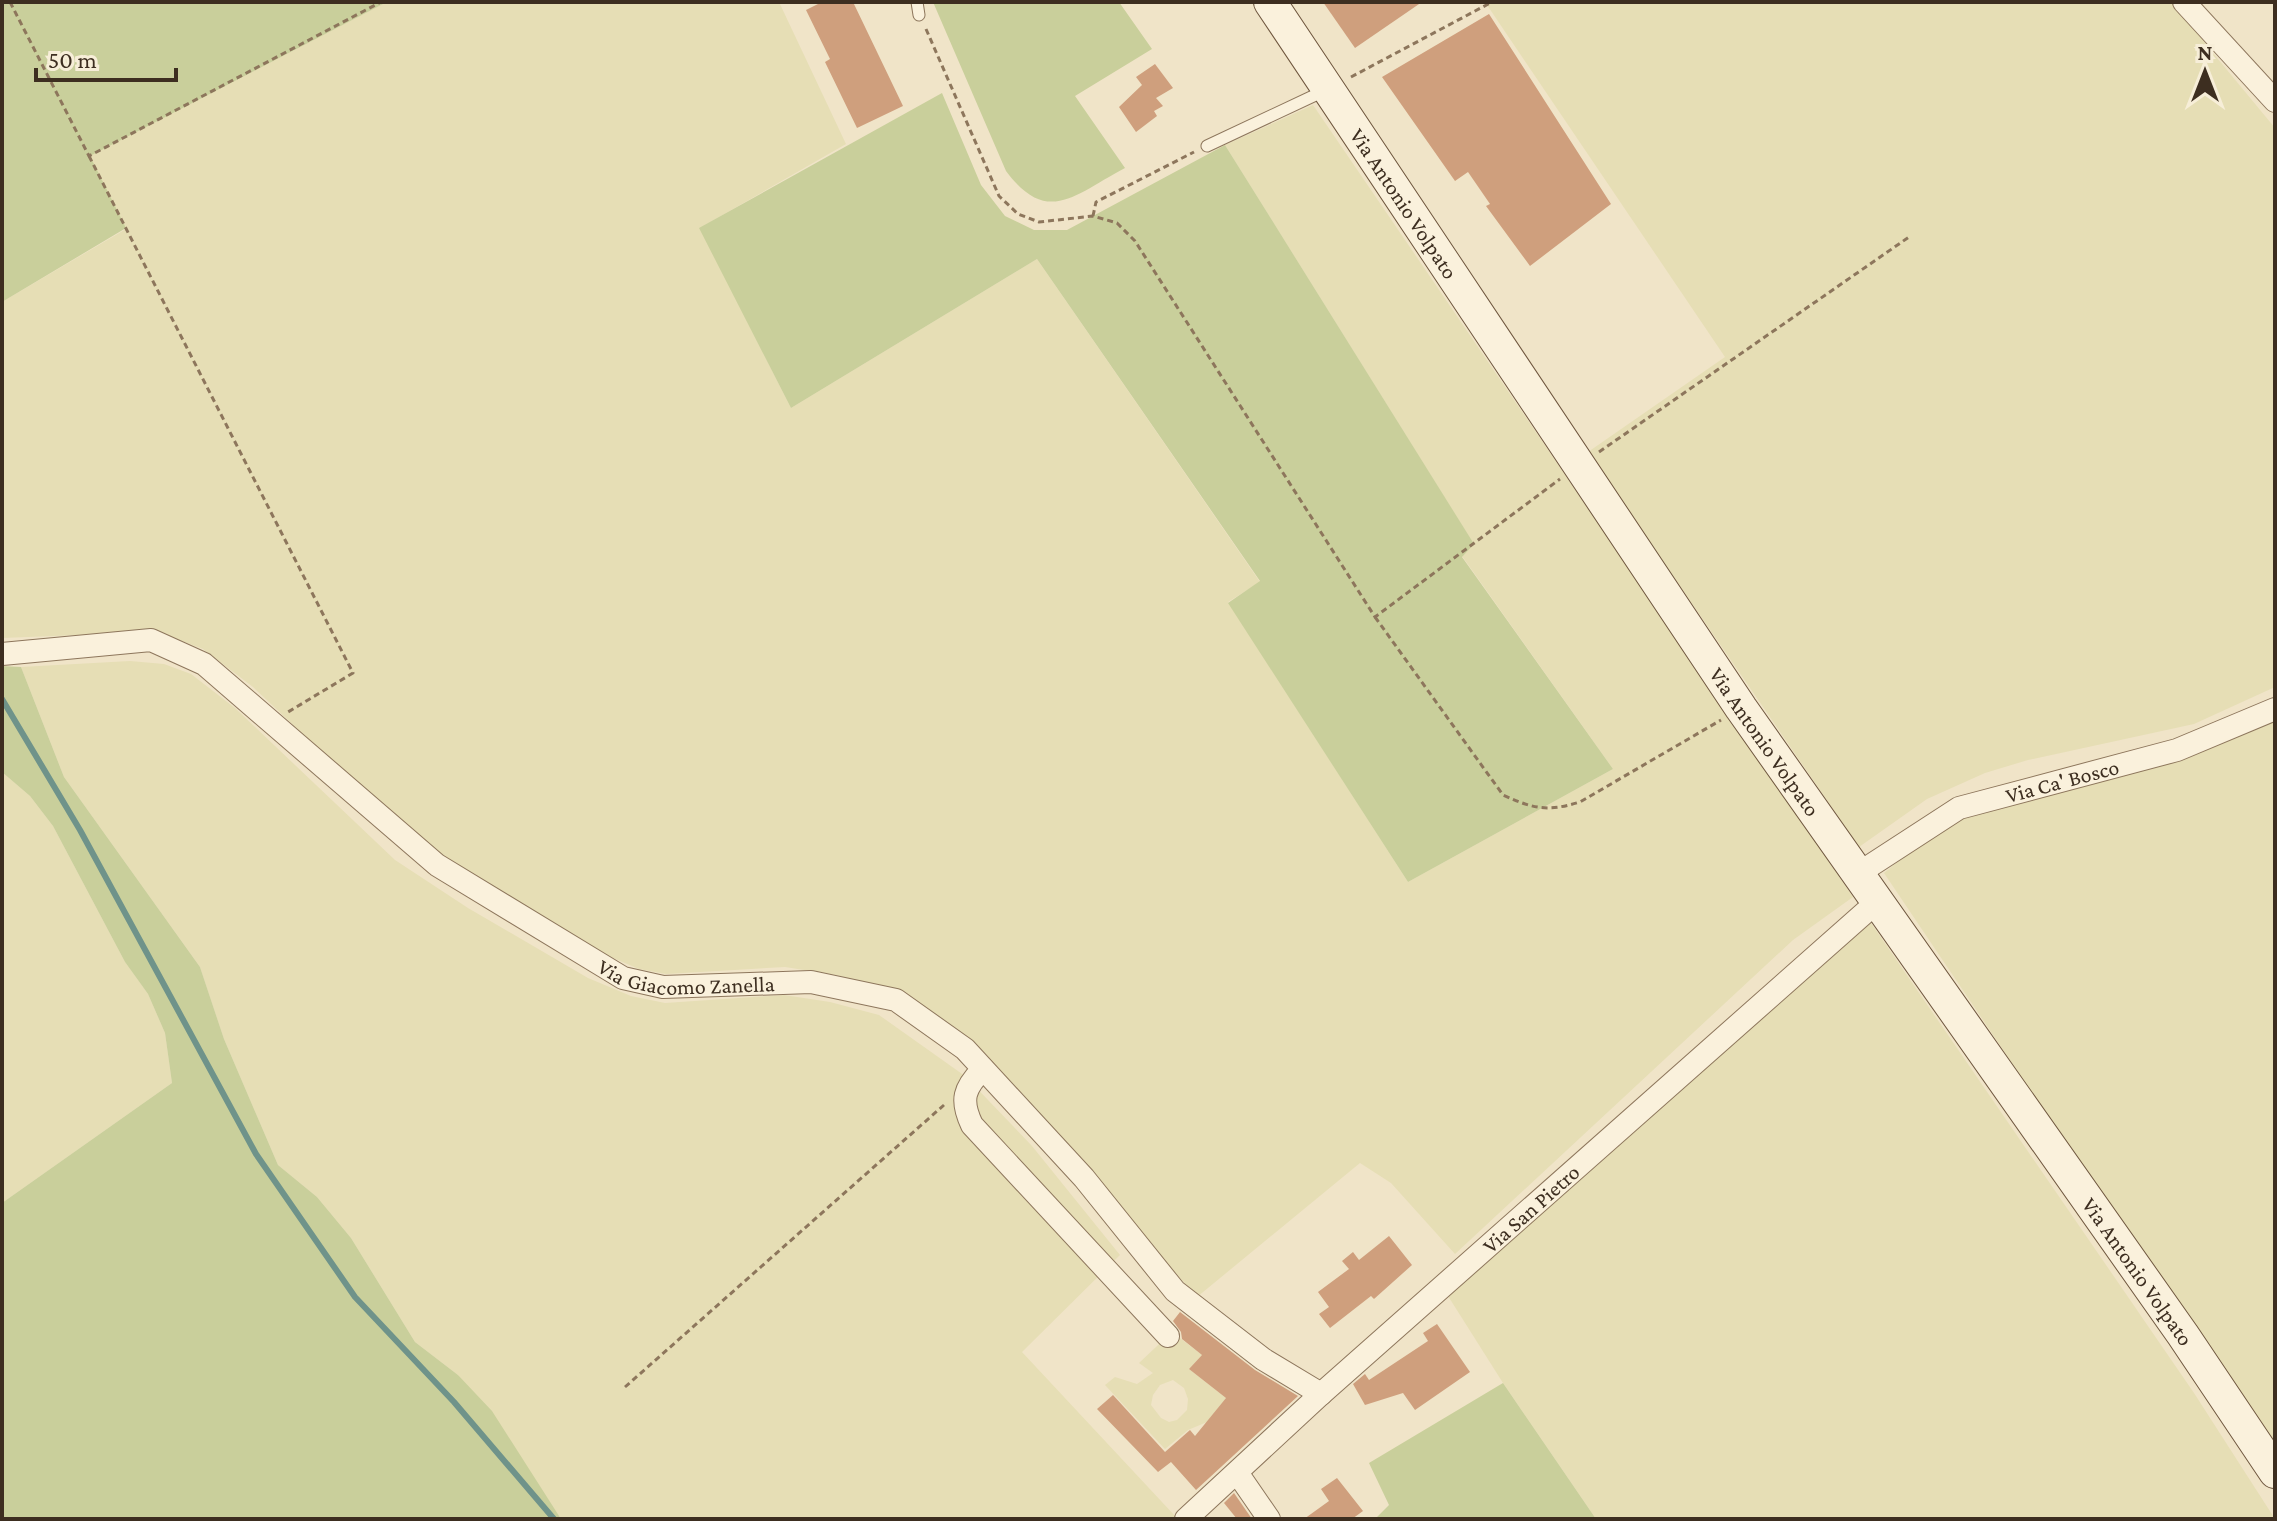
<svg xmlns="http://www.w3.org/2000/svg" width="2277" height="1521" viewBox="0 0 2277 1521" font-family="'Crimson Pro',serif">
  <rect width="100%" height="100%" fill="#f0e4c8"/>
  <g fill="#e6deb5" fill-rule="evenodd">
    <path d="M387,2H779L846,144L700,228L791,408L1037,259L1260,582L1228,602L1408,882L1613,769L1462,556L1473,543L1225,145L1313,105L1853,897L1793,940L1455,1254L1391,1183L1360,1163L1197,1297L1113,1204L1053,1128L985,1056L889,989L836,975L785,967L666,974L639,969L601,953L413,838L253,687L203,649L171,637L131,633L2,638V302L126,229L89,156Z"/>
    <path d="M1485,2H2173L2198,28L2208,47L2275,128V687L2194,724L2028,760L1985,773L1927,799L1859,847L1588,452L1725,357Z"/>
    <path d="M130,661L164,664L191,674L235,708L395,860L468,908L588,978L631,996L665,1003L784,995L830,1002L879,1015L965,1076L1032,1146L1120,1255L1022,1352L1176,1517L561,1519L458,1375L415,1342L351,1238L317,1197L278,1165L224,1039L200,967L64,777L21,667Z"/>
    <path d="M2275,718V1454L1884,873L1943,825L2006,801Z"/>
    <path d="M2,772L30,796L53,826L125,962L148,994L165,1033L172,1083L2,1203Z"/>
    <path d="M1869,920L2194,1393L2275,1519H1596L1503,1383L1448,1296Z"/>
    <path d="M1172,1332L1202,1355L1189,1369L1226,1398L1207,1422L1188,1430L1165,1449L1105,1385L1115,1377L1137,1384L1153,1373L1139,1363ZM1173,1380L1184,1388L1188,1399L1187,1410L1177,1420L1169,1422L1161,1418L1151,1405L1153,1395L1160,1385Z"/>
  </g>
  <g fill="#c9cf9b">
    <path d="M2,2H387L90,156L126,228L2,302Z"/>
    <path d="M933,2H1119L1152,49L1075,96L1125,168C1075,194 1048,227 1006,171Z"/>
    <path d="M942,93L981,185L1005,216L1034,230H1067L1225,145L1474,544L1462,557L1613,769L1408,882L1228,603L1260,581L1037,259L791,408L699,228Z"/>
    <path d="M2,666L21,667L64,777L200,967L224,1039L278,1165L317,1197L351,1238L415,1342L458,1375L492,1411L561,1519H2V1203L172,1083L165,1033L148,994L125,962L53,826L30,796L2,772Z"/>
    <path d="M1503,1383L1596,1519H1375L1389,1505L1369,1463Z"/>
  </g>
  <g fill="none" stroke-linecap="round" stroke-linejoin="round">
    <path stroke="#6f938a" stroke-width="6" d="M2,699L80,830L256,1154L355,1297L454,1402L554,1519"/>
  </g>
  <g fill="#cf9f7d">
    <path d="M822,2H853L903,106L857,128L825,62L830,59L806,10Z"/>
    <path d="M1323,2H1422L1355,48Z"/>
    <path d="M1489,14L1611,204L1530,266L1486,206L1490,204L1468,172L1455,181L1382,77Z"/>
    <path d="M1155,64L1173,88L1156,98L1163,106L1154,111L1157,116L1136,132L1119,107L1142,85L1136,77Z"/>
    <path d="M1389,1236L1412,1265L1374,1299L1371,1296L1330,1328L1319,1314L1329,1307L1318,1292L1349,1269L1342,1261L1353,1252L1359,1260Z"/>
    <path d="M1180,1312L1255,1370L1298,1396L1196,1490L1171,1462L1158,1472L1097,1409L1113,1395L1165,1452L1190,1430L1195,1436L1226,1398L1189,1369L1202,1355L1182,1339L1181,1332L1173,1321Z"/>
    <path d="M1437,1324L1470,1372L1415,1410L1403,1393L1365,1405L1353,1384L1365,1374L1369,1380L1428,1341L1423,1333Z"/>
    <path d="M1337,1478L1363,1511L1352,1519H1304L1329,1501L1321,1489Z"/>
    <path d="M1234,1493L1252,1519H1237L1224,1503Z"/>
  </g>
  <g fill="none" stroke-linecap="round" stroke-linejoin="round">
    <g stroke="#8d765c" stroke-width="13">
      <g id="lane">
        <path d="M917,2L919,15"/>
        <path d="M1207,146L1324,91"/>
      </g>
    </g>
    <g stroke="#8d765c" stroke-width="24">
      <g id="street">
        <path d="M2184,2L2275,101"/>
        <path id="s1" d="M2,654L151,640L204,664L437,865L623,978L663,987L811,982L896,1000L965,1049L1084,1178L1175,1291L1263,1359L1321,1394"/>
        <path id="s2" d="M1859,873L1959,808L2177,750L2275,709"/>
        <path d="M983,1069C964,1088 960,1100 972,1125L1168,1336"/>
        <path d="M1238,1474L1269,1519"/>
        <path id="s3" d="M1186,1519L1321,1394L1878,901"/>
      </g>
    </g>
    <g stroke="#6f573f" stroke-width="34">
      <g id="secondary">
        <path id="s4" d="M1270,2L1741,708L2183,1335L2275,1472"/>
      </g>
    </g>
    <g stroke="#8d765c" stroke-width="3" stroke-dasharray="6 4" stroke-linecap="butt">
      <path d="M10,2L89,156L381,2"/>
      <path d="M926,29L999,196L1018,214L1039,222L1093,216L1117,223L1135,241L1375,617L1560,479"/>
      <path d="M1351,77L1492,2"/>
      <path d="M89,156L353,673L288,712"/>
      <path d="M1093,216L1096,202L1194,152"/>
      <path d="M1599,452L1909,237"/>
      <path d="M1375,617L1503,795C1534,809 1547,812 1580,802L1721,720"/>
      <path d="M625,1387L944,1105"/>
    </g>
    <use href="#lane" stroke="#faf1dc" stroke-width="11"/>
    <use href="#street" stroke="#faf1dc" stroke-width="22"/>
    <use href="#secondary" stroke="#faf1dc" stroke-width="32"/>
  </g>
  <g text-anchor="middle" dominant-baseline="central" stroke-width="7" stroke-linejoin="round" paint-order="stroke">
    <g font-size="22" fill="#3d2e20" stroke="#f7eed8">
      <text stroke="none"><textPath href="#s4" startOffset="242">Via Antonio Volpato</textPath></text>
      <text stroke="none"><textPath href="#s4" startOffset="890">Via Antonio Volpato</textPath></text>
      <text stroke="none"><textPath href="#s2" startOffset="226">Via Ca' Bosco</textPath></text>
      <text stroke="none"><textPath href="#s1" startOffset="796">Via Giacomo Zanella</textPath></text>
      <text stroke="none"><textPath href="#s3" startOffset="464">Via San Pietro</textPath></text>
      <text stroke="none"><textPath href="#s4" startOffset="1538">Via Antonio Volpato</textPath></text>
    </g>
  </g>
  <rect width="2277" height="1521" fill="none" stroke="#3d2e20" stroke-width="8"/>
  <g transform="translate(2205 72)" stroke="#f7eed8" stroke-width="6" paint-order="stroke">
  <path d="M0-6L14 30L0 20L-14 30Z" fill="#3d2e20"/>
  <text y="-12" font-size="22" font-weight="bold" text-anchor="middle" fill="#3d2e20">N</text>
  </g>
  <path d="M36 68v12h140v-12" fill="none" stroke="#3d2e20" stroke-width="4"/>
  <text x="48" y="68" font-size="24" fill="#3d2e20" stroke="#f7eed8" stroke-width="6" paint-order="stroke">50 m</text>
</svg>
